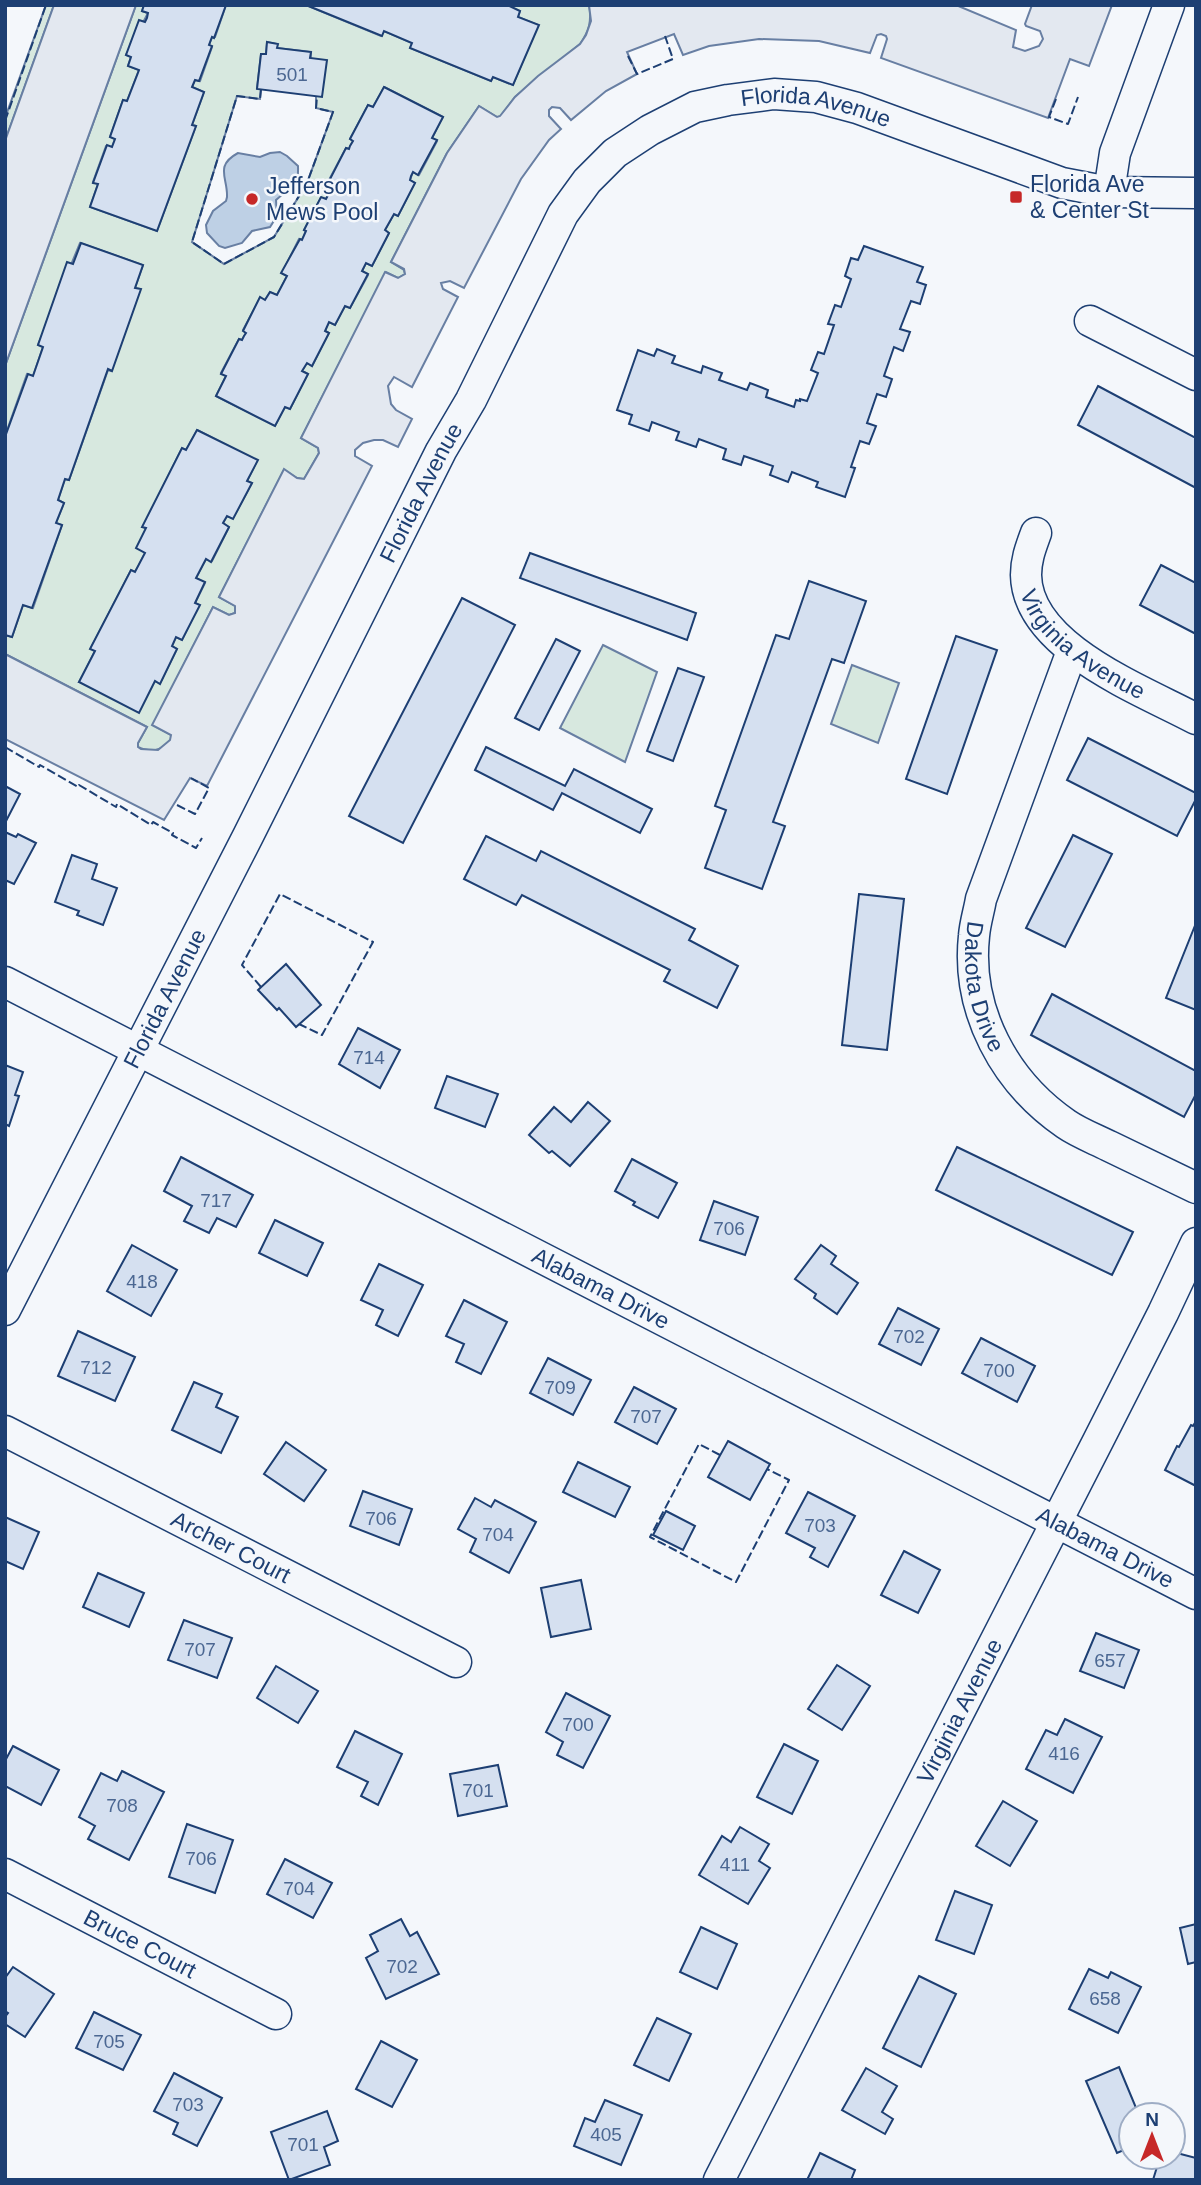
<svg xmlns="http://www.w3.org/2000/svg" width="1201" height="2185" viewBox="0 0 1201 2185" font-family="Arial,sans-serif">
  <rect width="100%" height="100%" fill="#f4f7fb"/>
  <g fill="#d7e8df" stroke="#687fa3" stroke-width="2" fill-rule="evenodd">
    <path d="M46,5H54L5,141V118Z"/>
    <path d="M136,5H144L142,11L148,13L126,55L131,57L128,66L139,70L127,101L123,100L110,137L115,139L112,147L106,146L93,182L98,184L90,207L157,231L196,126L192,125L204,92L192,87L195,80L200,81L212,47L209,45L212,37H215L226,5H306L381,36L384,31L412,43L410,48L491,81L493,77L513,85L538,25L518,17L520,11L507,5H589C592,21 589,31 580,44L515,97L500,117H497L479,106L447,153L391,262L404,270L405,274L398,278L386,272L301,438L318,448L319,453L304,479L297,478L284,470L219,597L235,606V613L229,615L213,607L153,725L171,735V740C161,751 151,753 138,747V743L147,727L5,654V635L12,637L23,605L33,608L62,525L56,523L64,503L58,500L65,479L69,480L108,370L111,371L140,289L135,288L143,265L80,243L38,345L43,347L33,376L27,374L5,436V366ZM267,42L277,44V48L311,52C309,70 318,89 316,108L333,112L307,183L274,237L224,264L192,242L237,96L260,99L261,89L257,88L261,54H266ZM384,87L443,117L432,138L437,141L419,175L413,172L410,180L415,183L398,216L394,214L385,230L389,233L372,266L366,263L362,271L368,275L350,308L345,306L335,325L329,322L325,331L329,333L312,366L307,363L302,371L308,374L290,409L285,407L275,426L216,396L226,376L221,373L239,339L242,340L246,333L243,330L260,298L265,300L270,292L277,295L287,276L282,273L299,239L302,240L306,231L304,230L321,198L326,199L334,184L329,180L346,148L349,149L353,141L350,139L368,105L373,107ZM197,430L257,461L247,481L252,483L233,518L227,516L223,523L229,527L212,561L206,559L196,578L205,583L195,603L199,605L182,640L176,637L172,646L177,649L160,683L155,681L79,682L95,651L91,648L131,570L135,572L145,553L146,528L143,527L182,448L186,450Z"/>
    <path d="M603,645L657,672L625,762L560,728Z"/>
    <path d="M852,665L899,683L878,743L831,724Z"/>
  </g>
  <g fill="#e3e8f0" stroke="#687fa3" stroke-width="2">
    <path d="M54,5H136L5,366V141Z"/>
    <path d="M589,5H956L1016,30L1013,47L1025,51L1039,46L1043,39L1040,31L1026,26L1025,24L1032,5H1112L1089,66L1070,59L1048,118L881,58L887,39L886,36L881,34L877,35L870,53L819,41L759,39L709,46L683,55L674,34L627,52L637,74L606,91L571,120L560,108L552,107L549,110V116L561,129L549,140L521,179L464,288L450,281L441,283L443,289L458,297L412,387L394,377L388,386L391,404L396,410L412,419L398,447L383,440H374L363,443L355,450V456L372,466L207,786L190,778L164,820L5,739V654L147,727L138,743V747L141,749L158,750L170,740L171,735L152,725L213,607L229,615L235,613V606L219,597L284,469L297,478L304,479L319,453L318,448L301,438L385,272L398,278L405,274L404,269L391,262L447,153L479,106L497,117L500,116L515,97L538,76L580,44L586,35L591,21Z"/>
  </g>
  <path fill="#bed0e5" stroke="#687fa3" stroke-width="2" d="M280,152L287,156L298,166C299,191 290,186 276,200L277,216L270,227L252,231L242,243L225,248L219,246L207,233L206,225L213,211L226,201L227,197C228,178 214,166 238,153L260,157L270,153Z"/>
  <g fill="#d5e0f0" stroke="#1d3f73" stroke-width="2">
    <path d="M144,5H226L214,38L212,37L209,45L212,46L199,81L195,80L192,87L204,92L192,125L196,126L157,231L90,207L98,184L93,183L107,145L112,147L115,139L110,137L123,100L127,101L139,70L128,66L131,57L126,55L139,20L145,22L147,18L148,13L142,11Z"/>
    <path d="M306,5H507L520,11L518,17L539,25L513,85L493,77L491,81L410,48L412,43L384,31L382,36Z"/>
    <path d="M267,42L278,44L277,48L311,52L310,58L327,60L322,97L257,89L261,54H266Z"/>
    <path d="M384,87L443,117L432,138L437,140L418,175L413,172L411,176L410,180L415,183L398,216L394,214L385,230L389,233L372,266L366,263L362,271L368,274L350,308L345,306L335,325L329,322L325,331L329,333L312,366L307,363L302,371L308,374L290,409L285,407L275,426L216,396L226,376L221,374L239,339L242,340L244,336L246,333L243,331L260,297L265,300L270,292L277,295L287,276L281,273L300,239L302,240L306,231L304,230L321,197L326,199L334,184L329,181L346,148L349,149L350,146L353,141L350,139L368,105L373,107Z"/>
    <path d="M81,243L143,265L135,288L141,289L112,371L108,369L69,480L65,479L58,500L64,503L56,523L62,525L32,608L23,605L12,637L5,635V437L28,374L33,376L43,347L38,345L67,262L73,264Z"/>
    <path d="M864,246L923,267L917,282L926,285L920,304L911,301L900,329L910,332L903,351L894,347L884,376L892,379L886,397L877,394L867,423L876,426L869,444L860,441L851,467L855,468L845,497L816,487L818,482L792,472L788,482L770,475L773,466L744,456L741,465L723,459L726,449L699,439L696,447L676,440L679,432L652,422L649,431L629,424L632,415L617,410L638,350L654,356L657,349L675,356L672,363L701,373L703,366L722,373L719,380L747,390L750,383L768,390L766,397L794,407L796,400L800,401V399L807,401L818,373L811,370L818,352L824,354L834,325L828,324L835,305L841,307L851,279L845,276L851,258L858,260Z"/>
    <path d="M1098,386L1196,438V488L1078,425Z"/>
    <path d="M197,430L258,460L247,481L252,483L233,519L227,516L223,523L229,527L211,562L206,559L196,578L205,582L195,603L200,605L182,640L176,637L172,646L177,649L160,684L155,681L139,713L79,682L95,651L90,649L131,570L135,572L145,553L136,548L146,528L142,527L182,448L186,450Z"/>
    <path d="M530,553L696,613L687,640L520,578Z"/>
    <path d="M1161,565L1196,583V634L1140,605Z"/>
    <path d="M809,581L866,601L844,663L832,659L773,822L785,826L762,889L705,868L726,810L715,806L776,635L789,639Z"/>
    <path d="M462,598L515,625L403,843L349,816Z"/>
    <path d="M956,636L997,650L947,794L906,779Z"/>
    <path d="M556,639L580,651L539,730L515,718Z"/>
    <path d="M678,668L704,677L673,761L647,751Z"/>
    <path d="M1088,738L1196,793V799L1177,836L1067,780Z"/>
    <path d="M486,747L565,786L574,769L652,809L640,833L562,793L553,810L475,770Z"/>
    <path d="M5,786L20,794L5,823Z"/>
    <path d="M5,832L16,837L18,834L36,843L14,884L5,880Z"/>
    <path d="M1073,835L1112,854L1065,947L1026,928Z"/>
    <path d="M486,836L536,861L541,851L695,929L689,940L738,966L717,1008L664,981L670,970L522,895L516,905L464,879Z"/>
    <path d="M72,855L97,864L92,879L117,888L103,925L77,915L79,911L55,902Z"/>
    <path d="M859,894L904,899L887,1050L842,1045Z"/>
    <path d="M1196,923V1010L1166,998Z"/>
    <path d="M286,964L321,1005L296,1027L279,1008L277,1010L258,990Z"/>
    <path d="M1052,994L1196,1071V1094L1184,1117L1031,1035Z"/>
    <path d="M358,1028L400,1050L380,1088L339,1064Z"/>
    <path d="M5,1065L23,1072L15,1095L19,1096L9,1126L5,1124Z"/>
    <path d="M447,1076L498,1094L485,1127L435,1108Z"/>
    <path d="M588,1102L610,1121L570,1166L552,1151L549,1153L529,1135L554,1107L571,1122Z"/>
    <path d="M957,1147L1133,1232L1112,1275L936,1190Z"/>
    <path d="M181,1157L253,1195L236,1227L217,1218L209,1233L184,1221L192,1206L164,1191Z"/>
    <path d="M632,1159L677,1183L658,1218L633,1205L635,1202L615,1191Z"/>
    <path d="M714,1201L758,1217L745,1255L700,1240Z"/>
    <path d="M275,1220L323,1243L307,1276L259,1253Z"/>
    <path d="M132,1245L177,1270L151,1316L107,1291Z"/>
    <path d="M821,1245L836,1256L831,1264L858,1283L837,1314L814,1298L816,1294L795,1279Z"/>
    <path d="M379,1264L423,1285L398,1336L376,1325L383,1310L361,1300Z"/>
    <path d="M464,1300L507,1322L481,1374L456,1362L464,1344L446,1336Z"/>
    <path d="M898,1308L939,1329L921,1365L879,1344Z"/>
    <path d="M78,1331L135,1357L115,1401L58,1376Z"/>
    <path d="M981,1338L1035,1366L1017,1402L962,1373Z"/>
    <path d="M548,1358L591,1380L573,1415L530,1393Z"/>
    <path d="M194,1382L222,1394L216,1407L238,1417L221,1453L172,1430Z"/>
    <path d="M634,1387L676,1409L657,1444L615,1422Z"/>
    <path d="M1196,1421V1486L1165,1470L1177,1446L1179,1447L1191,1425L1193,1426Z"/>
    <path d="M728,1441L770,1464L750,1500L708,1477Z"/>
    <path d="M286,1442L326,1470L304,1501L264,1474Z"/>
    <path d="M578,1462L630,1487L615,1517L563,1492Z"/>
    <path d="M363,1491L412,1509L399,1545L350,1526Z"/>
    <path d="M808,1492L855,1516L828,1567L810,1557L815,1548L786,1533Z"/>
    <path d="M475,1498L491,1507L495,1500L536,1522L509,1573L470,1552L476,1539L458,1529Z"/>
    <path d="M666,1511L695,1526L683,1550L653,1535Z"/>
    <path d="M5,1517L39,1532L23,1569L5,1561Z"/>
    <path d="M904,1551L940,1570L918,1613L881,1595Z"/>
    <path d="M98,1573L144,1593L129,1627L83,1607Z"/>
    <path d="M581,1580L591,1629L551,1637L541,1588Z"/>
    <path d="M184,1620L232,1638L217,1678L168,1660Z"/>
    <path d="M1096,1633L1139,1650L1124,1688L1080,1671Z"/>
    <path d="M837,1665L870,1686L842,1730L808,1709Z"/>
    <path d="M276,1666L318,1691L298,1723L257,1698Z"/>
    <path d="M566,1693L610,1716L583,1768L557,1755L563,1742L546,1732Z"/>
    <path d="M1065,1719L1102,1737L1073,1793L1026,1769L1046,1730L1057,1735Z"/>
    <path d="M355,1731L402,1754L378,1805L361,1796L368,1782L337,1767Z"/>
    <path d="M784,1744L818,1761L792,1814L757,1797Z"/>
    <path d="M13,1746L59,1770L41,1805L5,1786V1761Z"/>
    <path d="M498,1765L507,1806L458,1816L450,1774Z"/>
    <path d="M122,1771L164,1792L129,1860L88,1839L95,1826L79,1817L101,1773L117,1781Z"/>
    <path d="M1003,1801L1037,1821L1010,1866L976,1846Z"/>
    <path d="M187,1824L233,1840L215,1893L169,1877Z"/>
    <path d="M740,1827L769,1844L759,1861L770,1868L748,1904L699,1875L722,1836L731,1842Z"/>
    <path d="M285,1859L332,1883L313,1918L267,1894Z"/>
    <path d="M955,1891L992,1905L974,1954L936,1940Z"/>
    <path d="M401,1919L410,1936L417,1932L439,1974L386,1999L366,1958L378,1951L370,1935Z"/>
    <path d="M1196,1924V1962L1188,1964L1180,1928Z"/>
    <path d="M701,1927L737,1944L717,1989L680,1972Z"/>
    <path d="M13,1967L54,1994L25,2037L5,2024V2017L8,2013L5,2011V1978Z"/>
    <path d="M1089,1969L1108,1978L1111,1972L1141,1987L1118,2033L1069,2009Z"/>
    <path d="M919,1976L956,1994L921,2067L883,2048Z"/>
    <path d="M94,2012L141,2035L123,2070L76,2048Z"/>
    <path d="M657,2018L691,2034L669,2081L634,2065Z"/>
    <path d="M381,2041L417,2060L392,2107L356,2089Z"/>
    <path d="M1119,2067L1139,2115H1131V2147L1117,2153L1086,2081Z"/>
    <path d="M866,2068L897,2086L882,2112L893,2119L885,2134L842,2110Z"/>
    <path d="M174,2073L222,2098L197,2146L173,2134L178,2123L154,2111Z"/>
    <path d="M605,2100L642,2115L621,2165L574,2146L585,2118L595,2122Z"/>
    <path d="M327,2111L338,2141L324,2147L330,2165L289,2180L271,2132Z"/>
    <path d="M1173,2152L1196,2158V2180H1153L1160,2157H1173Z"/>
    <path d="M820,2153L855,2170L851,2180H807Z"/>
  </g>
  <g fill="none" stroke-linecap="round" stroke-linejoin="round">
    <g stroke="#1d3f73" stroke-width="33">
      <g id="minor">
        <path d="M1109,192L1115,153L1169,5"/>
        <path d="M1090,321L1196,375"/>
        <path id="s1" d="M1036,533C1031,547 1026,559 1026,575C1027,647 1142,690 1196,719"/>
        <path id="s2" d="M1072,651L981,899C979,911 975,923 974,936C966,1011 1005,1082 1066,1124C1079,1133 1095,1139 1109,1146C1138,1160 1167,1174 1196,1188"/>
        <path id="s3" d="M5,982L1196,1594"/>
        <path id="s4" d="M5,1310L248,836L441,451L471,400L563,214L587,181L615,153L650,130L695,107L728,100L774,94L816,97L857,108L1062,183L1109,192L1196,193"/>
        <path id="s5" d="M5,1431L456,1662"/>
        <path id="s6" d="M5,1874L276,2014"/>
        <path id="s7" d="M719,2180L1098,1441L1163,1313L1196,1243"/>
      </g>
    </g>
    <use href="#minor" stroke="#f4f7fb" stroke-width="30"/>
    <g stroke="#1d3f73" stroke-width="2" stroke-dasharray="9 3.5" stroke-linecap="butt">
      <path d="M628,56L637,74L673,59L665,36"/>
      <path d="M261,89L260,99L237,96L192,242L224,264L274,237L307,183L333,112L316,108L317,96"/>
      <path d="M1056,99L1049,117L1068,124L1078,97"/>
      <path d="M5,121L46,5"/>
      <path d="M5,747L39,767L40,765L78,787L79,785L116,807L117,804L151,825L153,822L173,833L172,835L196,848L202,838"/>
      <path d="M177,805L195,814L209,788L191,778"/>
      <path d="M261,987L242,965L280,894L373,942L322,1035L299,1024"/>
      <path d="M720,1455L699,1444L650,1537L736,1582L789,1480L767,1469"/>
    </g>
  </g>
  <g fill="#c62828" stroke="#f4f7fb" stroke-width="2.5">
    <rect x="1009" y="190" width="14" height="14" rx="3.5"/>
    <circle cx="252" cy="199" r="7"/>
  </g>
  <g text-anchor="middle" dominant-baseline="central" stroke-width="5" stroke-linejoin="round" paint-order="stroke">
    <g font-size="19" fill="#4b6792">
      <text x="292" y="74">501</text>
      <text x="369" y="1057">714</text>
      <text x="216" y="1200">717</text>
      <text x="729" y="1228">706</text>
      <text x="142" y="1281">418</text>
      <text x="909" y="1336">702</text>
      <text x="96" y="1367">712</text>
      <text x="999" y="1370">700</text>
      <text x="560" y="1387">709</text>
      <text x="646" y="1416">707</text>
      <text x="381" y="1518">706</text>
      <text x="820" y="1525">703</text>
      <text x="498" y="1534">704</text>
      <text x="200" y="1649">707</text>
      <text x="1110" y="1660">657</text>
      <text x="578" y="1724">700</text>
      <text x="1064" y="1753">416</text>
      <text x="478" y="1790">701</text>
      <text x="122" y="1805">708</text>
      <text x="201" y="1858">706</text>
      <text x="735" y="1864">411</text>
      <text x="299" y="1888">704</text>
      <text x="402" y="1966">702</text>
      <text x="1105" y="1998">658</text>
      <text x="109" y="2041">705</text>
      <text x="188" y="2104">703</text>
      <text x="606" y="2134">405</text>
      <text x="303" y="2144">701</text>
    </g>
    <g font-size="23" fill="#1d3f73" stroke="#f4f7fb">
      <text stroke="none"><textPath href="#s4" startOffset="1526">Florida Avenue</textPath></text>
      <text stroke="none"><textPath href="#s4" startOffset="917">Florida Avenue</textPath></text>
      <text stroke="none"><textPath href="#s1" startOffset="138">Virginia Avenue</textPath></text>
      <text stroke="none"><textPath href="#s2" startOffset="354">Dakota Drive</textPath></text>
      <text stroke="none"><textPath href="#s4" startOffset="350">Florida Avenue</textPath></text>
      <text stroke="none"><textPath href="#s3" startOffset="670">Alabama Drive</textPath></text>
      <text stroke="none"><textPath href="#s5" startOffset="254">Archer Court</textPath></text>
      <text stroke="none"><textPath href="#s3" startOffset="1237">Alabama Drive</textPath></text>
      <text stroke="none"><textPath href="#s7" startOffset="527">Virginia Avenue</textPath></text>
      <text stroke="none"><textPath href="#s6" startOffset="152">Bruce Court</textPath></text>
    </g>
    <g font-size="23" fill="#1d3f73" stroke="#f4f7fb" text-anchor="start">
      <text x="1030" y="184">Florida Ave<tspan x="1030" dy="26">&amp; Center St</tspan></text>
      <text x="266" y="186">Jefferson<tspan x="266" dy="26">Mews Pool</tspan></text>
    </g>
  </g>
  <rect width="1201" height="2185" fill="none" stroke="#1d3f73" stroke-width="14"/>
  <g transform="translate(1152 2136)"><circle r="33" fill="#f4f7fb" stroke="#9eadc5" stroke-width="2"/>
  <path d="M0-5L12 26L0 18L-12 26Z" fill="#c62828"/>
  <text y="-10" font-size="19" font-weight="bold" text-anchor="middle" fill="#1d3f73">N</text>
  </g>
</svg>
